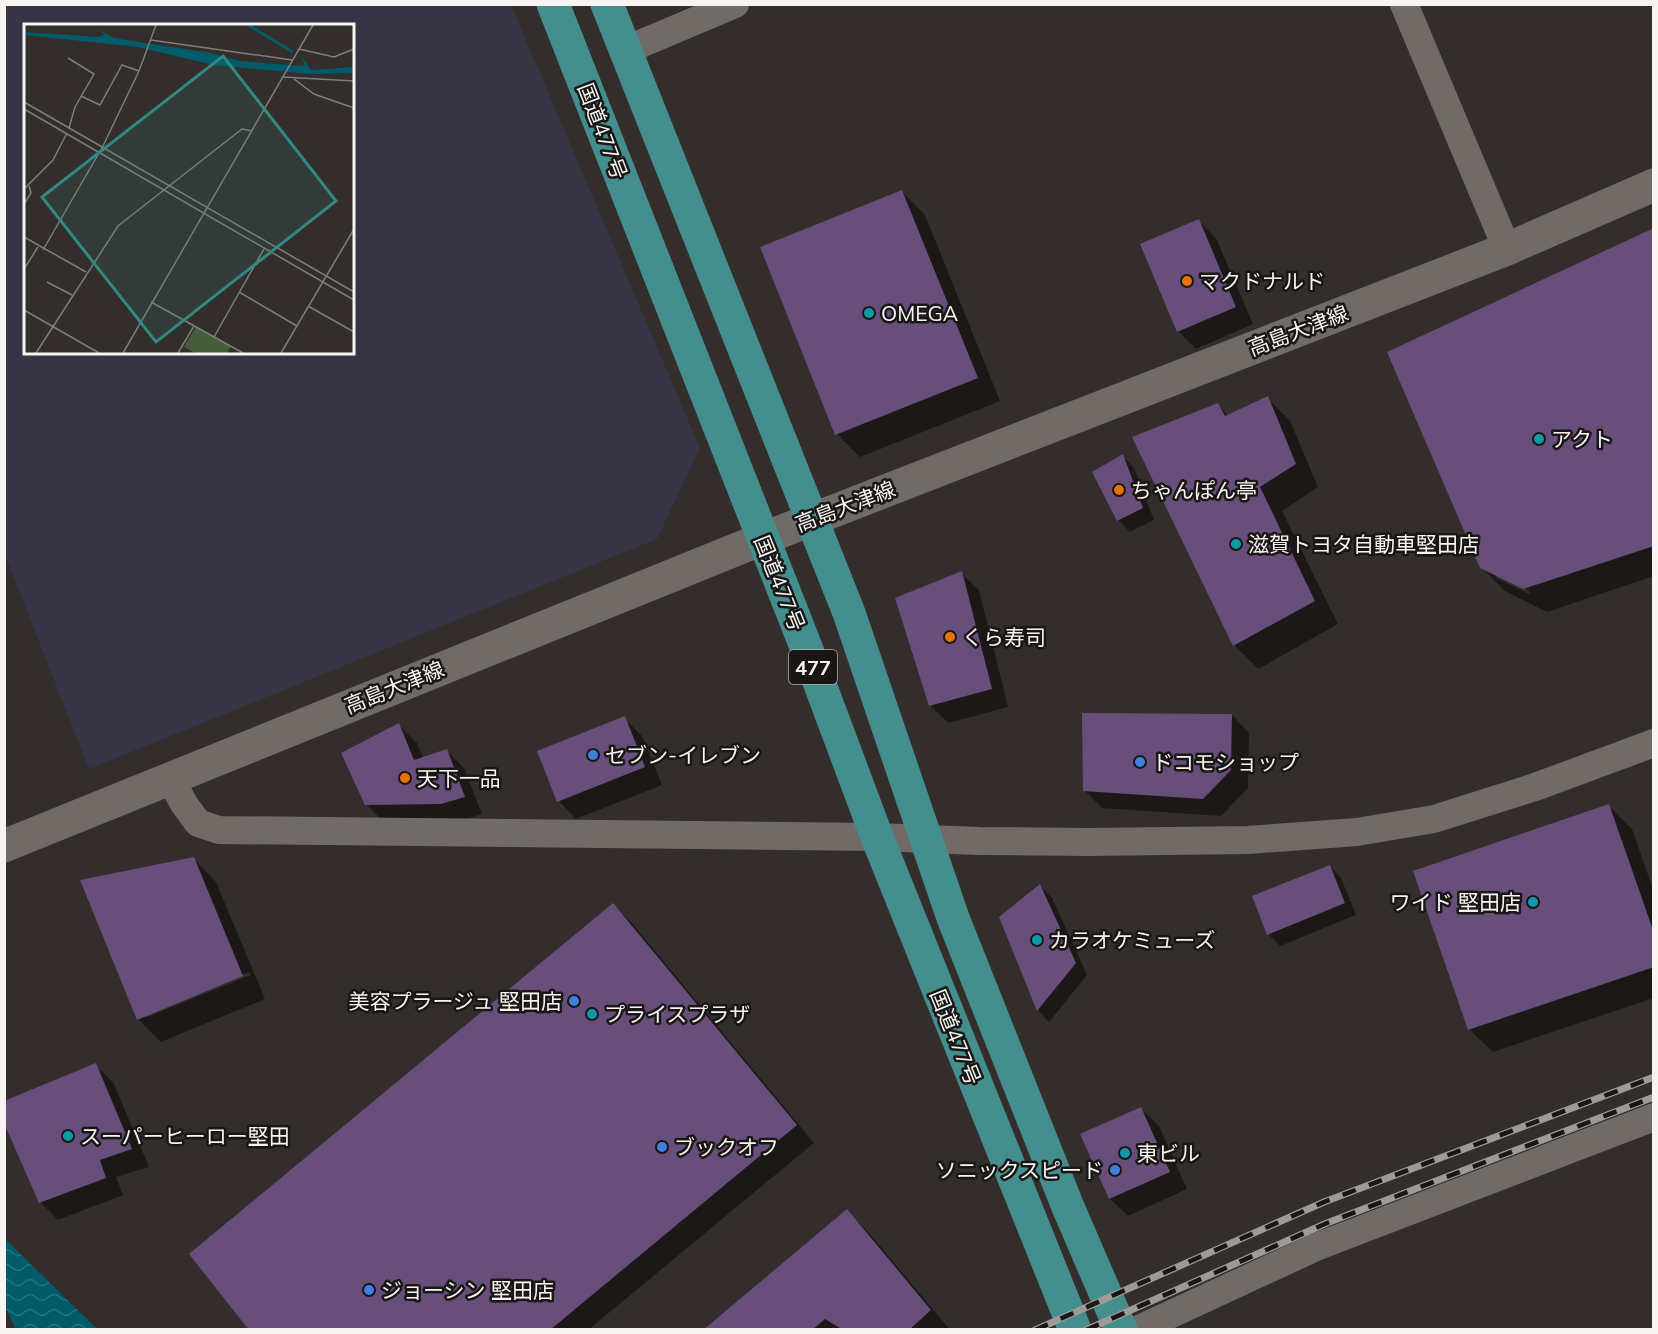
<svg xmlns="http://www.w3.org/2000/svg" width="1658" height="1334" viewBox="0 0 1658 1334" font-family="Mulish,'Noto Sans JP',sans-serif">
  <defs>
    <pattern id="water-waves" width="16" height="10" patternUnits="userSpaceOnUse" patternTransform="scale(1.5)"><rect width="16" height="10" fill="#005b6a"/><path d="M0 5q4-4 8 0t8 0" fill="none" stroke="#267380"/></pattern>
  </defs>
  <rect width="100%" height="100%" fill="#332e2b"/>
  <path fill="#363445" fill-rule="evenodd" d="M5,4L511,5L700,448L657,539L89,769L5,555ZM26,26H352V352H26Z"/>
  <path fill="url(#water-waves)" d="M5,1239L95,1327L97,1329H16L5,1307Z"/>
  <g fill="#0007" fill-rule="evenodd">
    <path d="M902,192L925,215L1000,401L860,457L837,434Z"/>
    <path d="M1199,221L1216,238L1253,324L1196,349L1178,331Z"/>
    <path d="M1654,230V576L1547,612L1505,591L1481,567ZM1496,574L1530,591L1529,594L1496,578Z"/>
    <path d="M1267,398L1290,421L1318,487L1282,511L1338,624L1258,669L1235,646L1134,438L1218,405L1228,415Z"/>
    <path d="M1123,456L1134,468L1154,520L1130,532L1118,520L1094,473Z"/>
    <path d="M961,573L979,590L1008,707L948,723L931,706L897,599Z"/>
    <path d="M1232,715L1249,733L1248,788L1221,816L1102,808L1084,790Z"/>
    <path d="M624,718L642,736L662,785L576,819L559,801L539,752Z"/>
    <path d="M399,725L417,743L423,758L446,750L464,768L482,814L460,821L384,822L366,804Z"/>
    <path d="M1609,806L1632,829L1654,892V998L1493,1052L1469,1029Z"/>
    <path d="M193,858L216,882L265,999L161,1042L138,1019ZM249,972L251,975L147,1017V1014Z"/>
    <path d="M1330,866L1341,878L1356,915L1280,946L1268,934Z"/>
    <path d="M1040,886L1052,898L1087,975L1049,1022L1038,1010L1001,917Z"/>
    <path d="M613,905L631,922L814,1143L588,1330H251Z"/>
    <path d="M95,1065L113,1082L149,1167L116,1177L123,1195L58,1220L40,1202Z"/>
    <path d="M1141,1109L1159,1126L1187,1189L1128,1216L1110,1199L1082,1135Z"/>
    <path d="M847,1211L870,1234L950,1330H705Z"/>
  </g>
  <g fill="#684e7a">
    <path d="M902,190L978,378L835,435L760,247Z"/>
    <path d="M1199,219L1236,307L1177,332L1140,244Z"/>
    <path d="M1654,228V546L1523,589L1480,568L1387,352Z"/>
    <path d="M1268,396L1296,464L1260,487L1315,601L1233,646L1132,437L1218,403L1225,416Z"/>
    <path d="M1123,454L1143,508L1117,521L1092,472Z"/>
    <path d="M962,571L992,689L929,706L895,598Z"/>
    <path d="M1082,713L1232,714L1231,770L1203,799L1083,791Z"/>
    <path d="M625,716L645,767L557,802L537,751Z"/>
    <path d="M399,723L414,760L447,749L465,797L441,804L365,805L341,753Z"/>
    <path d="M1609,804L1654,933V967L1468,1030L1413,871Z"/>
    <path d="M194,857L243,976L137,1020L80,880Z"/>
    <path d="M1330,865L1345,903L1267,935L1252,896Z"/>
    <path d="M1040,884L1076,963L1037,1011L999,917Z"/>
    <path d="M613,903L797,1125L550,1330H249L189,1254Z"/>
    <path d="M96,1063L132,1149L100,1160L106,1178L39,1203L4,1123V1101Z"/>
    <path d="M1141,1107L1170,1172L1109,1199L1080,1134Z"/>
    <path d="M847,1209L931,1310L909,1330H843L825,1319L812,1330H703Z"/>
  </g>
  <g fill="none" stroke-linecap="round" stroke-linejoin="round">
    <g stroke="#716b67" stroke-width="28">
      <path d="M1404,4L1507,249"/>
      <path d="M626,50L735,4"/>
      <path d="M170,778L184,804L198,823L219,830L877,837L979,841L1088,842L1248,840L1357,832L1434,819L1535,787L1654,743"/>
      <path d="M1137,1330L1316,1247L1654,1117"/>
    </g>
    <path stroke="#716b67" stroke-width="33" d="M4,846L762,539L1507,249L1654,185"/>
    <g stroke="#448e8e" stroke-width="33">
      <path d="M553,4L806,647L877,837L1075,1330"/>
      <path d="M607,4L849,613L953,918L1068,1207L1121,1330"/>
    </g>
    <g stroke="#9e9a97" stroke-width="7">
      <g id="rail">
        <path d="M1035,1330L1324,1202L1654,1077"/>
        <path d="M1086,1330L1327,1223L1654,1097"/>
      </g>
    </g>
    <use href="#rail" stroke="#191715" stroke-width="4.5" stroke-dasharray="14" stroke-linecap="butt"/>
  </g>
  <g fill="#e8710a" stroke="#191715" stroke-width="2">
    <circle cx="1187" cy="281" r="6"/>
    <circle cx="1119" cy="490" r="6"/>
    <circle cx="950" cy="637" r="6"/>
    <circle cx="405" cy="778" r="6"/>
  </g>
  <g fill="#0f9aa8" stroke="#191715" stroke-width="2">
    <circle cx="869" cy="313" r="6"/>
    <circle cx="1539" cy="439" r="6"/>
    <circle cx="1236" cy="544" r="6"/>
    <circle cx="1533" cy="902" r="6"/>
    <circle cx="1037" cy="940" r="6"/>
    <circle cx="592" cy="1014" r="6"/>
    <circle cx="68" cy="1136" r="6"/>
    <circle cx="1125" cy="1153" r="6"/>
  </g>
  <g fill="#3f7fe0" stroke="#191715" stroke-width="2">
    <circle cx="593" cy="755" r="6"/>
    <circle cx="1140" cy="762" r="6"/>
    <circle cx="574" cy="1001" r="6"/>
    <circle cx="662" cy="1147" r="6"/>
    <circle cx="1115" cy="1170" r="6"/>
    <circle cx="369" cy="1290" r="6"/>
  </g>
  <g text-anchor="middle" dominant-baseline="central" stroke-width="5" stroke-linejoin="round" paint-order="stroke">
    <rect fill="#191715" stroke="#b4b2b0" stroke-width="1.5" x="789" y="650" width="48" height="34" rx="4.5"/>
    <g font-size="20" font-weight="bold" fill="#f7f4f2">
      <text x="813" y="667">477</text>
    </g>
    <g font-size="21" fill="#f7f4f2" stroke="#191715">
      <text transform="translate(603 131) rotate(69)">国道477号</text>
      <text transform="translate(1298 330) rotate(-21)">高島大津線</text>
      <text transform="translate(845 506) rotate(-21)">高島大津線</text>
      <text transform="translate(780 583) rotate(68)">国道477号</text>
      <text transform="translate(394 687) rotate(-22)">高島大津線</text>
      <text transform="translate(956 1037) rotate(68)">国道477号</text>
    </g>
    <g font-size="21" fill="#f7f4f2" stroke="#191715" text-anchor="start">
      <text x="1199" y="281">マクドナルド</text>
      <text x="881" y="313">OMEGA</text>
      <text x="1551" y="439">アクト</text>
      <text x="1131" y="490">ちゃんぽん亭</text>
      <text x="1248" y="544">滋賀トヨタ自動車堅田店</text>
      <text x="962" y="637">くら寿司</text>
      <text x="605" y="755">セブン-イレブン</text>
      <text x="1152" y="762">ドコモショップ</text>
      <text x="417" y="778">天下一品</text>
      <text x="1521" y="902" text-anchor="end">ワイド 堅田店</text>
      <text x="1049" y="940">カラオケミューズ</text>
      <text x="562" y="1001" text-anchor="end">美容プラージュ 堅田店</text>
      <text x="604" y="1014">プライスプラザ</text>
      <text x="80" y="1136">スーパーヒーロー堅田</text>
      <text x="674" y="1147">ブックオフ</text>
      <text x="1137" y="1153">東ビル</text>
      <text x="1103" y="1170" text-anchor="end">ソニックスピード</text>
      <text x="381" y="1290">ジョーシン 堅田店</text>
    </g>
  </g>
  <g transform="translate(24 24)">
    <rect width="330" height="330" fill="#332e2b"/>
    <path d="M172,303L207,322L203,329H171L160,323Z" fill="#445d3b"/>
    <path d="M76,6L90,14L187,29L215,37L281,42L277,31L287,46L330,43V49L285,50L189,41L114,23L0,11V8L75,13L80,11Z" fill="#005b6a"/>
    <path fill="none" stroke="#005b6a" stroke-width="3" d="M224,1L269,28"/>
    <path fill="none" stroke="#817d7b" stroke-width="1.5" d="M127,16L268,36M275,25L310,33L330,25M44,34L70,50L51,83L45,104M259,53L330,57M270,55L290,70L330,84M57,72L76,81L98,41L115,47M0,78L330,268M0,85L330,276M0,165L29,136L43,109M0,180L7,169L5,162M0,213L62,248M19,226L79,122L115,47L132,1M0,245L14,223M23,258L48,271M215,268L273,302M127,278L219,329M284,282L330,308M0,286L75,329M190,313L240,225M12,329L94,202L218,105L228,107M99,329L289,1M154,329L170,302M257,329L330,205"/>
    <path fill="#328982" fill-opacity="0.15" stroke="#328982" stroke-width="3" d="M199,32L312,177L132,318L18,173Z"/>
    <rect width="330" height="330" fill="none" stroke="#f7f4f2" stroke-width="3"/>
  </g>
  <rect width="1658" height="1334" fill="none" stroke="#f7f4f2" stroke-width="12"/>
</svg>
